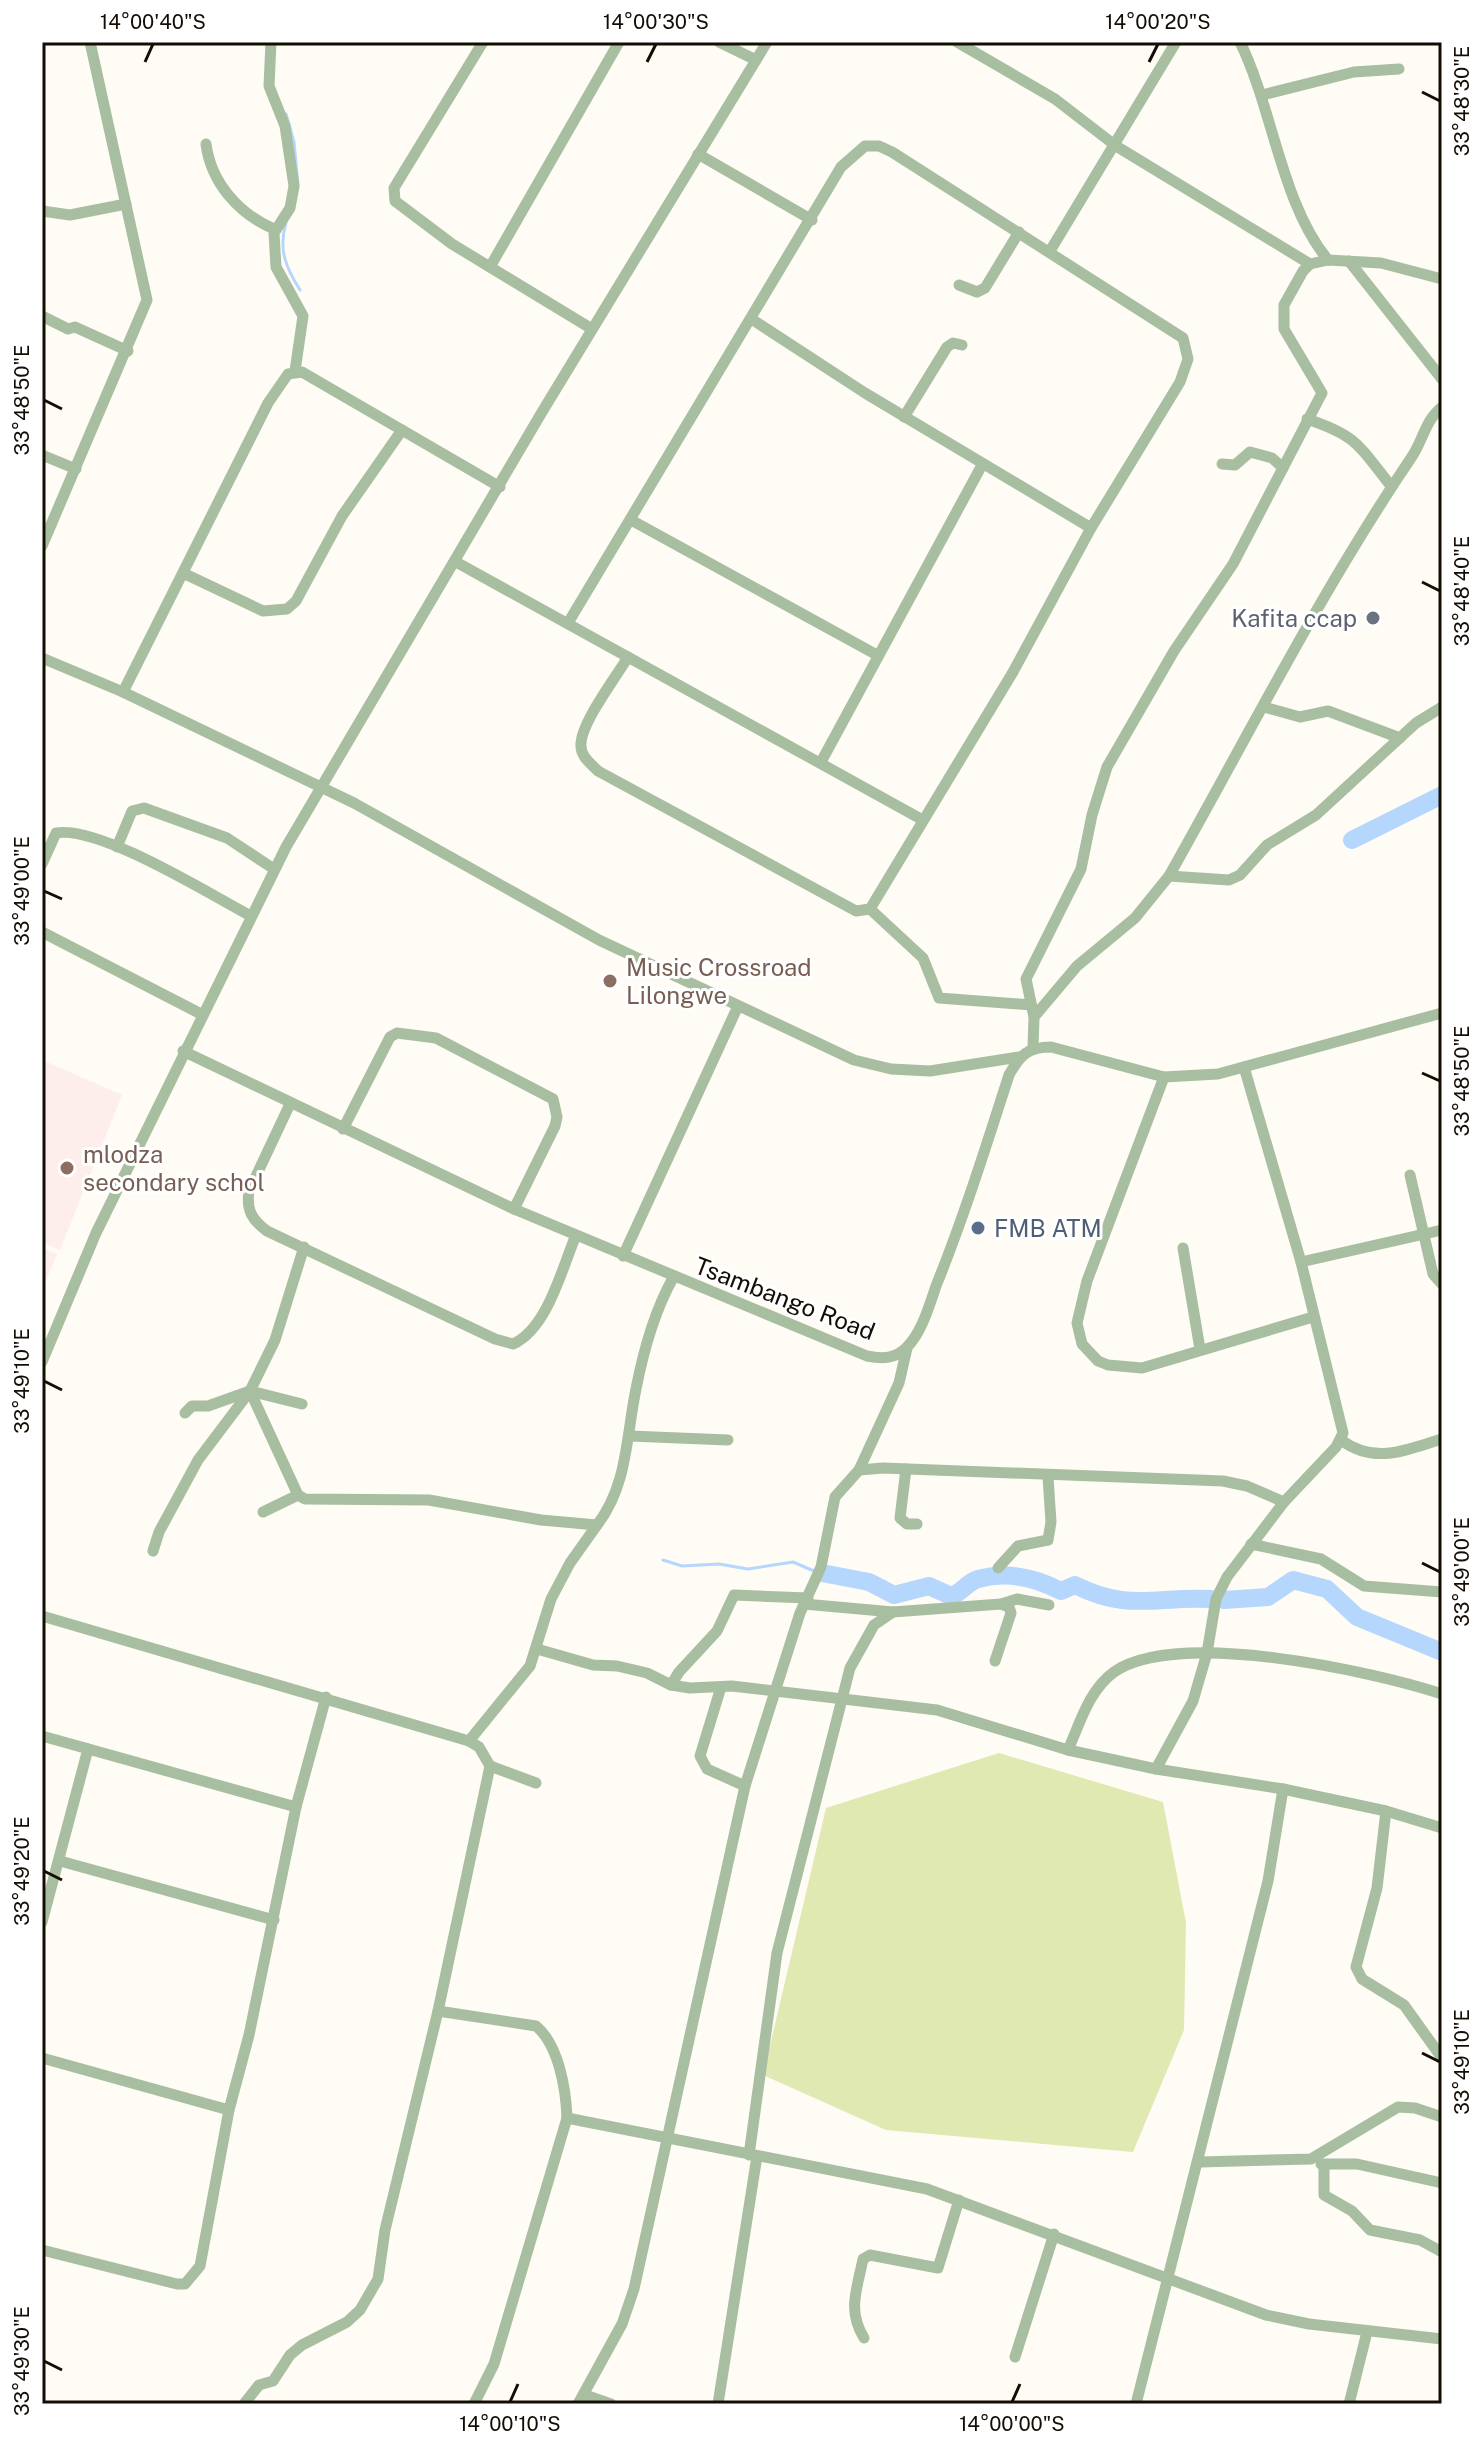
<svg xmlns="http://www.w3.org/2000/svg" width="1484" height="2446" viewBox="0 0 1484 2446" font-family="'Public Sans',sans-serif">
  <rect width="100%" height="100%" fill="#fffbf5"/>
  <g fill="#fdedeb">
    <path d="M42,1060L122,1095L60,1250L42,1242Z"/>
    <path d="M42,1247L57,1254L42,1290Z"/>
  </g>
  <path fill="#e1e9b2" d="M999,1753L1163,1802L1186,1923L1184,2030L1133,2152L886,2130L763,2075L826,1808Z"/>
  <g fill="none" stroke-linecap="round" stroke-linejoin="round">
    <g stroke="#b5d7fd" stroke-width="3">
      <path d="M286,114L294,142L298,185"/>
      <path d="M286,223C278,249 286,268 300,290"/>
      <path d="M663,1560L682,1566L719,1564L748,1569L793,1562L814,1571"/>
    </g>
    <g stroke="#b5d7fd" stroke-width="18">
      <path d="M1352,840L1442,795"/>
      <path d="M822,1573L869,1582L894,1595L929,1586L951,1596C962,1593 967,1582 978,1579C1007,1571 1036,1578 1061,1591L1075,1585C1128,1612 1156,1596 1211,1599"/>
      <path d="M1224,1600L1268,1597L1293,1580L1327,1589L1357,1617L1442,1652"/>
    </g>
    <g stroke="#a8bea0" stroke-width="11">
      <path d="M271,42L269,86L285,126L294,186L290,208L274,233L276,267L303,316L295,371"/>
      <path d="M483,42L394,188L395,201L452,244L592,329"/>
      <path d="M719,42L756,60"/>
      <path d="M957,42L1055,99L1116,146L1310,264"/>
      <path d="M1240,42C1273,109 1281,203 1328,260"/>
      <path d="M1262,95L1354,72L1399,69"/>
      <path d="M206,144C211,183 239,214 274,229"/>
      <path d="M698,154L812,220"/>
      <path d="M42,211L70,215L126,204"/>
      <path d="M1050,251L1176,42"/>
      <path d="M1349,261L1442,379"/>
      <path d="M490,267L619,42"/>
      <path d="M959,285L977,292L985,288L1019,232"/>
      <path d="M42,316L68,329L75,327L128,351"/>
      <path d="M753,320L865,393L1091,528"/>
      <path d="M904,417L947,347L953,343L962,345"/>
      <path d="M1307,419C1358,436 1359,446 1391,486"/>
      <path d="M42,455L76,469"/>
      <path d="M1222,464L1235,465L1250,452L1272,458L1283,468"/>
      <path d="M631,520L877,655"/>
      <path d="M42,546L147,300L90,42"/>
      <path d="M456,562L921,819"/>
      <path d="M183,573L263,611L287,609L296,601L342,516L402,430"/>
      <path d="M568,623L841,167L865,146H879L892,152L1183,338L1188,359L1180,382L1091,528L1013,672L870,909L856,911L598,771C590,763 580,756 581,744C581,723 616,677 628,657"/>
      <path d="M42,658L123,692L354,803L599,940L854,1060L891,1069L930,1071L1019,1057"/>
      <path d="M123,692L268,403L288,374L302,372L500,487"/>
      <path d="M1264,707L1300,717L1328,711L1400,738"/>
      <path d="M821,762L982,465"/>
      <path d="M117,847L132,811L144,808L227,838L274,869"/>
      <path d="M42,864L56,833C99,825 209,894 251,916"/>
      <path d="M1169,876L1229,880L1240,875L1267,845L1316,815L1416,723L1442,707"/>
      <path d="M870,909L923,958L939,998L1031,1005"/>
      <path d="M42,932L201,1014"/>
      <path d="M1034,1017L1077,966L1135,918L1169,876C1248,736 1321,591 1411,458C1423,441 1425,420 1442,407"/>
      <path d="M1033,1047L1034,1017L1026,979L1081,869L1092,815L1107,767L1174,651L1233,564L1322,393L1284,329V305L1303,271L1310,264L1328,260L1381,263L1442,279"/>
      <path d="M183,1051L514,1209L867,1356C882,1359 896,1359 907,1347C922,1332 929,1306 936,1286C964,1217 986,1146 1009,1075C1020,1055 1028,1047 1051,1047L1164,1077L1218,1074L1442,1013"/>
      <path d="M1164,1077L1087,1281L1077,1323L1082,1344L1098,1361L1108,1365L1142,1368L1313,1317"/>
      <path d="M290,1104L249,1191C246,1210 252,1220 267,1231L495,1339L513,1344C548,1328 562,1268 576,1235"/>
      <path d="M343,1129L390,1037L397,1033L436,1038L553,1099L557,1117L555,1126L514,1209"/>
      <path d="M1410,1175L1433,1274L1442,1284"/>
      <path d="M1183,1248L1200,1349"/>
      <path d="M623,1256L738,1006"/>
      <path d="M1301,1262L1442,1230"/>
      <path d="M42,1362L96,1233L286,847L542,412L767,42"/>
      <path d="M250,1391L298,1495L305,1499L429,1500L541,1520L597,1525C628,1485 626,1436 636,1389C643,1353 655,1310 673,1278"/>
      <path d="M185,1413L192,1406H208L250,1391L302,1404"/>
      <path d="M630,1436L728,1440"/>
      <path d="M1341,1440C1375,1465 1405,1450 1442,1439"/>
      <path d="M906,1469L900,1518L907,1524H917"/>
      <path d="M859,1470L883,1468L1223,1481L1247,1486L1284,1502"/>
      <path d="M263,1512L298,1495"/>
      <path d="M1251,1544L1321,1559L1364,1586L1442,1592"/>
      <path d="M153,1551L159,1532L198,1460L250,1391L275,1340L304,1247"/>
      <path d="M998,1568L1018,1546L1048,1540L1051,1522L1048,1477"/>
      <path d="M804,1604L893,1612L1001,1604L1017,1599L1049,1605"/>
      <path d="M42,1616L469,1741L479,1747L490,1766L438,2011L385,2230L378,2279L360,2310L347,2322L302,2345L290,2355L273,2381L259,2385L244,2404"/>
      <path d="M537,1649L593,1665L617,1666L647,1673L671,1685L690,1688L732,1686L937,1710L1068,1750L1156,1769L1283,1789L1386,1811L1442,1828"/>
      <path d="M995,1661L1011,1613L1009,1607L1001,1604"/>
      <path d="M671,1685L679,1672L717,1631L734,1595L808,1598"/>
      <path d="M721,1687L700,1756L707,1769L745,1786"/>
      <path d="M42,1736L296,1807"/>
      <path d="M469,1741L530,1666L551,1599L570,1563L597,1525"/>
      <path d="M1068,1750C1080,1723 1089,1690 1114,1672C1177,1628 1371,1671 1442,1694"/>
      <path d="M490,1766L536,1783"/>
      <path d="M1156,1769L1193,1701L1207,1653L1216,1599L1227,1577L1284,1502L1336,1447L1343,1433L1301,1262L1244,1067"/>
      <path d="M1386,1811L1377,1888L1356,1967L1362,1979L1404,2005L1442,2058"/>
      <path d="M60,1861L274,1920"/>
      <path d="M42,1922L88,1749"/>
      <path d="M438,2011L536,2026C559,2045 566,2090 567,2118L494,2364L474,2404"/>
      <path d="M42,2058L229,2110"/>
      <path d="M567,2118L927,2189L1266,2315L1309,2324L1442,2339"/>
      <path d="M749,2155L777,1953L850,1668L874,1625L893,1612"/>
      <path d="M1200,2162L1311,2159L1398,2107L1415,2108L1442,2117"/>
      <path d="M1321,2164H1357L1442,2183"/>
      <path d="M1324,2165V2195L1352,2211L1370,2230L1420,2240L1442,2252"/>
      <path d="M42,2250L177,2284H185L200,2266L229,2110L249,2035L296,1807L326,1697"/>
      <path d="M864,2338C847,2310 857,2290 863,2259L870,2255L938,2268L959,2200"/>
      <path d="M1015,2357L1054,2234"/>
      <path d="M585,2395L611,2404"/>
      <path d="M578,2404L622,2324L634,2289L745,1786L800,1613L821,1567L835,1497L859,1470L899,1383L907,1348"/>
      <path d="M718,2404L757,2156"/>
      <path d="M1136,2404L1268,1881L1283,1789"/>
      <path d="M1349,2404L1367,2332"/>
    </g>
  </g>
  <path fill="none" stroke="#140d04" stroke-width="3" d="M145,62L153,44M647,62L656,44M1149,62L1158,44M1422,92L1440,101M44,400L62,409M1422,582L1440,591M44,891L62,899M1422,1073L1440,1081M44,1381L62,1390M1422,1563L1440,1572M44,1871L62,1880M1422,2053L1440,2062M44,2361L62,2370M510,2402L518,2384M1012,2402L1020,2384"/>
  <circle fill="#6b7280" stroke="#fff" stroke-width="3" cx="1373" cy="618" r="8"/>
  <g fill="#8d6e63" stroke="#fff" stroke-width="3">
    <circle cx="610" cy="981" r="8"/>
    <circle cx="67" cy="1168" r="8"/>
  </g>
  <circle fill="#5c6f8a" stroke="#fff" stroke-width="3" cx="978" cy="1228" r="8"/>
  <g text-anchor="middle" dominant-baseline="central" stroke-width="6" stroke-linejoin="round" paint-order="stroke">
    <g font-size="24" fill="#5b616d" stroke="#fff" text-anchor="end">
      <text x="1357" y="618">Kafita ccap</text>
    </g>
    <g font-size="24" fill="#785e54" stroke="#fff" text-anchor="start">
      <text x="626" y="967">Music Crossroad<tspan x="626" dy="28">Lilongwe</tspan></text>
      <text x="83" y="1154">mlodza<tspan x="83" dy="28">secondary schol</tspan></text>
    </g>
    <g font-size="24" fill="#4e5e75" stroke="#fff" text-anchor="start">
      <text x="994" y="1228">FMB ATM</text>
    </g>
    <g font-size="24" fill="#140d04" stroke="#fff">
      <text transform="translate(785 1298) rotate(21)">Tsambango Road</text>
    </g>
  </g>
  <rect width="1484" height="2446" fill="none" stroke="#ffffff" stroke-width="88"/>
  <rect x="44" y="44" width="1396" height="2358" fill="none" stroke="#140d04" stroke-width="3"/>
  <g font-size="20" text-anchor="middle" fill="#140d04">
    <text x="153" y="29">14°00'40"S</text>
    <text x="656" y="29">14°00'30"S</text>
    <text x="1158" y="29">14°00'20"S</text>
    <text transform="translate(1462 101) rotate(-90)" y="7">33°48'30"E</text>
    <text transform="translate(22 400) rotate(-90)" y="7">33°48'50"E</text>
    <text transform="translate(1462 591) rotate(-90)" y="7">33°48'40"E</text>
    <text transform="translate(22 891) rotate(-90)" y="7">33°49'00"E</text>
    <text transform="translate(1462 1081) rotate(-90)" y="7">33°48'50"E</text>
    <text transform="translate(22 1381) rotate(-90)" y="7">33°49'10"E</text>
    <text transform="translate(1462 1572) rotate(-90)" y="7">33°49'00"E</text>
    <text transform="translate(22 1871) rotate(-90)" y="7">33°49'20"E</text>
    <text transform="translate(1462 2062) rotate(-90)" y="7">33°49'10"E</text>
    <text transform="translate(22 2361) rotate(-90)" y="7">33°49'30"E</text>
    <text x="510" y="2431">14°00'10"S</text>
    <text x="1012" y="2431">14°00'00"S</text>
  </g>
</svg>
